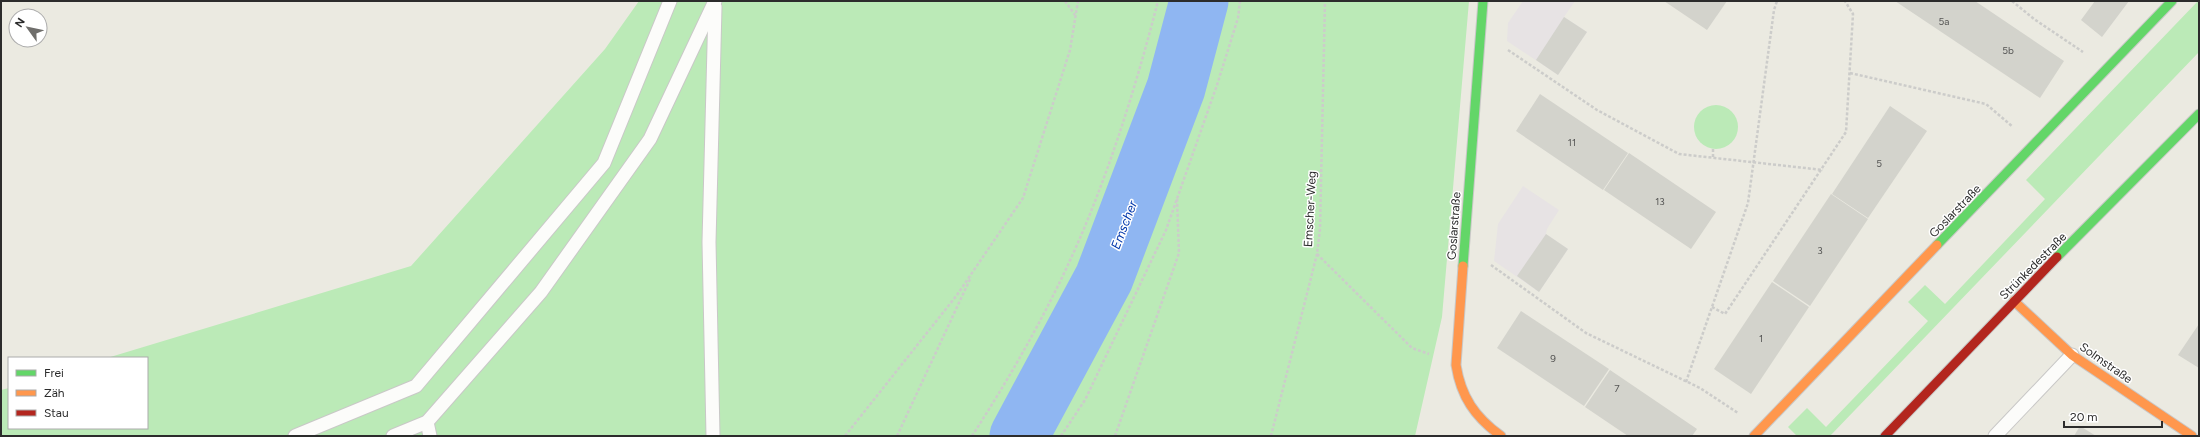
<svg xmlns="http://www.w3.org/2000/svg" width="2200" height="437" viewBox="0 0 2200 437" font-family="Figtree,sans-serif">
  <rect width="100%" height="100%" fill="#ebeae1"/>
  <g fill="#e7e3e4">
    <path d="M1523,1H1575L1564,17L1587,32L1558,75L1507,41L1508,23Z"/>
    <path d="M1523,186L1559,210L1547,229L1546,234L1568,249L1539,292L1494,261L1498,224Z"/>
  </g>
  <g fill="#bbeab7">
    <path d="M639,1H1469L1442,317L1415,436H1V390L9,388V428H147V358H107L411,266L605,49Z"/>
    <path d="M2198,1L2199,52L1830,436H1797L1788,427L1807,408L1826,427L1928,321L1908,302L1925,285L1945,304L2045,199L2026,180Z"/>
    <circle cx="1716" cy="127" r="22"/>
  </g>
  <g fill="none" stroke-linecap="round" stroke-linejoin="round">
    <path stroke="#8fb6f2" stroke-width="59" d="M1019,436L1104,278L1176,88L1199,1"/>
  </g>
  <g fill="#d3d3cc">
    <path d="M1664,1H1727L1707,30Z"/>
    <path d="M1895,1H1975L2064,61L2040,98Z"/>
    <path d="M2095,1H2129L2102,37L2081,20Z"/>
    <path d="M1564,17L1587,32L1558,75L1536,60Z"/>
    <path d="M1540,94L1628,153L1603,190L1516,131Z"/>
    <path d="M1890,106L1927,131L1868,218L1832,194Z"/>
    <path d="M1629,153L1716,212L1691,249L1604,190Z"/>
    <path d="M1831,194L1868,219L1810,306L1773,281Z"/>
    <path d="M1546,234L1568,249L1539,292L1517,276Z"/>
    <path d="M1772,282L1809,307L1751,394L1714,369Z"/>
    <path d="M1521,311L1609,369L1584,406L1497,348Z"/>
    <path d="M2199,324V368L2178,355Z"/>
    <path d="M1610,370L1697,429L1692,436H1628L1585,407Z"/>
    <path d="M2080,426L2096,436H2074Z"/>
  </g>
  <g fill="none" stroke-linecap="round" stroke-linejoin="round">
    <g stroke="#c9c8c7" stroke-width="15">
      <g id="lane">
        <path d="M427,422L430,436"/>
        <path d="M295,436L416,386L604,163L670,1"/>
        <path d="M393,436L427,422L541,292L650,139L715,1"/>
        <path d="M713,436L709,242L715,7"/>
        <path d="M1995,436L2072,355"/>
      </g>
    </g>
    <g stroke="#c9c8c7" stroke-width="11">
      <g id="fast">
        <path d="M1937,245L2172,1"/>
        <path d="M2057,257L2199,114"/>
        <path d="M1463,266L1483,1"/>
      </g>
    </g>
    <g stroke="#c9c8c7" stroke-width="11">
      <g id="slow">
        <path d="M1463,266L1456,365C1461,397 1475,417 1501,436"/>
        <path d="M2014,301L2072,355L2192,436"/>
        <path d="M1754,436L1937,245"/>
      </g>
    </g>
    <g stroke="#c9c8c7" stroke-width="11">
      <path id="jam" d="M1885,436L2057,257"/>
    </g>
    <g stroke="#ccccca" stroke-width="2.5" stroke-dasharray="3 2" stroke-linecap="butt">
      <path d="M1065,1L1075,15"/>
      <path d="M2012,1L2034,19L2083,52"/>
      <path d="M1508,50L1597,110L1679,154L1823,170"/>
      <path d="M1850,73L1986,104L2013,127"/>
      <path d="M1713,157V149"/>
      <path d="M1317,254L1412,348L1429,354"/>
      <path d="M1491,265L1586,333L1700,388L1738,413"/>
      <path d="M1712,307L1725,314L1846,132L1853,14L1845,1"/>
      <path d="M1686,382L1748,203L1774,10L1777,1"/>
      <path d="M845,436L957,295L1023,198L1070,50L1078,1"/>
      <path d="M897,436L971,277"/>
      <path d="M972,436C1014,371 1053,302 1083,231C1114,157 1138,79 1158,1"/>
      <path d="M1061,436L1085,400L1166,230L1217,85L1238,18L1240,1"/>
      <path d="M1115,436L1179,253L1177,199"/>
      <path d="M1271,436L1317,254L1320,229L1325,1"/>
    </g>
    <use href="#lane" stroke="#fcfcfa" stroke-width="13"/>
    <use href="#fast" stroke="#63d668" stroke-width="9"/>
    <use href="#slow" stroke="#ff974d" stroke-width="9"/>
    <use href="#jam" stroke="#b3261e" stroke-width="9"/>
  </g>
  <g text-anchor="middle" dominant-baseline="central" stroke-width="3" stroke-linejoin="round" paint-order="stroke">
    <g font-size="10" fill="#565655">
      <text x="1944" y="21">5a</text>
      <text x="2008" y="50">5b</text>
      <text x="1572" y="142">11</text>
      <text x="1879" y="163">5</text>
      <text x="1660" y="201">13</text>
      <text x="1820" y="250">3</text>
      <text x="1761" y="338">1</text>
      <text x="1553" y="358">9</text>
      <text x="1617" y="388">7</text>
    </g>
    <g font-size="12" fill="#2c2c2c" stroke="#fff">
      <text transform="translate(1310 209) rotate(-87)">Emscher-Weg</text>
      <text transform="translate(1955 211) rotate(-46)">Goslarstraße</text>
      <text transform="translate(1454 226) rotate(-86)">Goslarstraße</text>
      <text transform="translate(2033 266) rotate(-45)">Strünkedestraße</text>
      <text transform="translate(2106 363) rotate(35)">Solmstraße</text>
    </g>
    <g font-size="13" font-style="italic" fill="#0136ab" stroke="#fff">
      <text transform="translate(1124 225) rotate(-69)">Emscher</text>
    </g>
  </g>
  <rect width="2200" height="437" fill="none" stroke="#2c2c2c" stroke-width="4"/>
  <rect x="8" y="357" width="140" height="72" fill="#ffffff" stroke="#ababab"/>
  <rect x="16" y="370" width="20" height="6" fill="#63d668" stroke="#ababab"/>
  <text x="44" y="377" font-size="12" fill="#2c2c2c">Frei</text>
  <rect x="16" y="390" width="20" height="6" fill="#ff974d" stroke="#ababab"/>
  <text x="44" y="397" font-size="12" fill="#2c2c2c">Zäh</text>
  <rect x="16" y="410" width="20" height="6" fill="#b3261e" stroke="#ababab"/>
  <text x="44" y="417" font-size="12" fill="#2c2c2c">Stau</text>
  <g transform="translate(28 28) rotate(303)"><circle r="19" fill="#ffffff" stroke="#ababab"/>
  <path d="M0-3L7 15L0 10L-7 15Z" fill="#6f6e6b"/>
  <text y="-6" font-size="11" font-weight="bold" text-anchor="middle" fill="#2c2c2c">N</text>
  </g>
  <path d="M2064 421v6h98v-6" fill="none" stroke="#2c2c2c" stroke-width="2"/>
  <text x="2070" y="421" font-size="12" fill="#2c2c2c" stroke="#ffffff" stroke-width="3" paint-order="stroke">20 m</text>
</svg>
